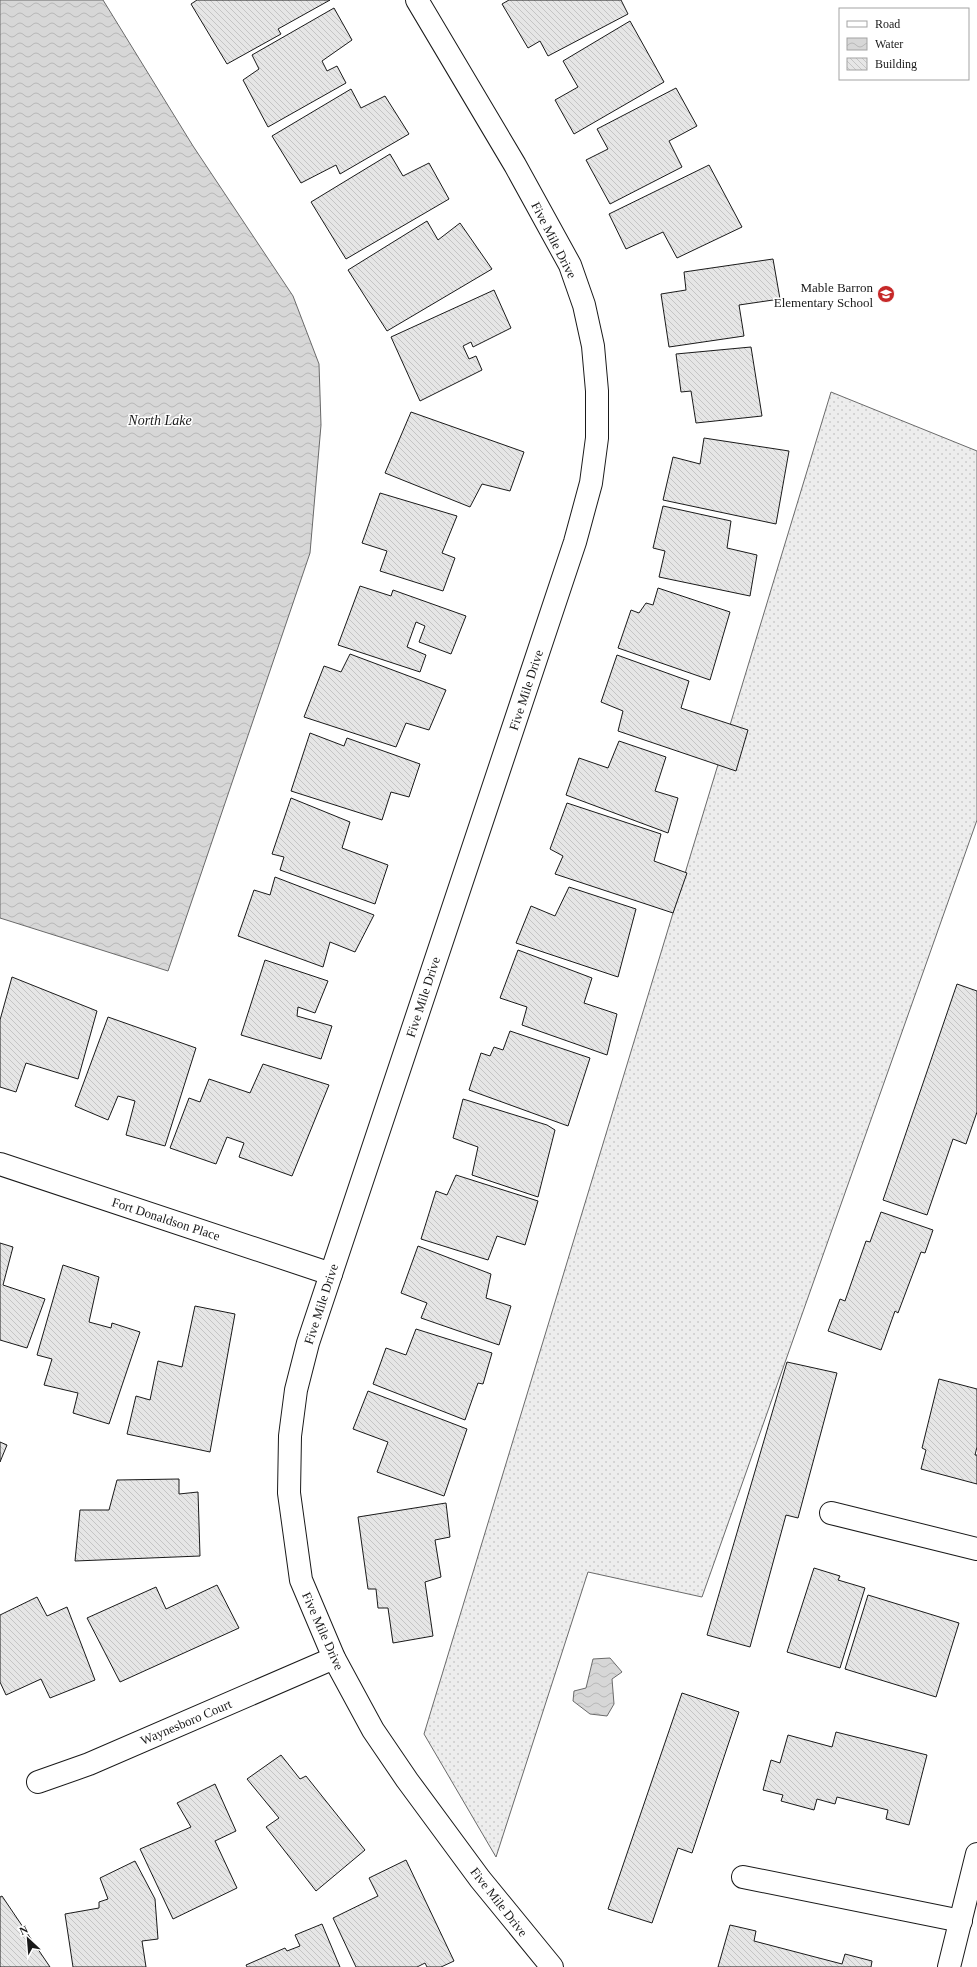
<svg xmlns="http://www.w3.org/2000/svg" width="977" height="1967" viewBox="0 0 977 1967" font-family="'Times New Roman',serif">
  <defs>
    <pattern id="grass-dots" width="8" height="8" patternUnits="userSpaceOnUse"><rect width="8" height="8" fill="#ededed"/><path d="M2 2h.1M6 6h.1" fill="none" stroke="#cbcbcb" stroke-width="1.8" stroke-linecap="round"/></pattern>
    <pattern id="water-waves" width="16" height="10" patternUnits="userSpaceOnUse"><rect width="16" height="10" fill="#d7d7d7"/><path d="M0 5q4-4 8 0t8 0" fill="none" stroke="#b8b8b8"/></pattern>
    <pattern id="building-back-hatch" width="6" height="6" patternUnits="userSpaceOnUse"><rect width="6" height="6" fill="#e6e6e6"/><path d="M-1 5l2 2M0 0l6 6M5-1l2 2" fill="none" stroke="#c5c5c5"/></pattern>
  </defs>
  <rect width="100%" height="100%" fill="#fff"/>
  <path fill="url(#grass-dots)" stroke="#6a6a6a" d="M831,392L977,451V820L702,1597L588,1572L496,1857L424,1734Z"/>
  <g fill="url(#water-waves)" stroke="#6a6a6a">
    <path d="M0,0H103L193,146L293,296L319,364L321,425L310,553L168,971L0,918Z"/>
    <path d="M610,1658L622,1672L612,1679L614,1704L607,1716L590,1714L573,1701L574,1691L586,1688L593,1659Z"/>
  </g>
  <g fill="url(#building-back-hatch)" stroke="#1a1a1a">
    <path d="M197,0H330L278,29L281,34L227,64L191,4Z"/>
    <path d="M509,0H621L628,14L548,56L540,41L528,48L502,4Z"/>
    <path d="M334,8L352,40L322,61L327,71L337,66L346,83L268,127L243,80L259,69L252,55Z"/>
    <path d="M630,21L664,82L574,134L555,100L578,87L563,61Z"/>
    <path d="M676,88L697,126L669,141L682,167L610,204L586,160L608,149L597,129Z"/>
    <path d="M351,89L361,108L385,96L409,134L340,174L336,165L301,183L272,136Z"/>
    <path d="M390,154L403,176L429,163L449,199L346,259L311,202Z"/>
    <path d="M709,165L742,227L677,258L663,232L626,249L609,214Z"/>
    <path d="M427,221L438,240L460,223L492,269L387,331L348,270Z"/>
    <path d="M773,259L780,299L739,305L744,336L669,347L661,294L686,290L684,272Z"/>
    <path d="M494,290L511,328L473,347L471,342L463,346L469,359L476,356L482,370L420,401L391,337Z"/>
    <path d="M751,347L762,416L696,423L691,391L681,392L676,354Z"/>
    <path d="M411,412L524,452L510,491L482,484L470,507L385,473Z"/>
    <path d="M704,438L789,451L776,524L663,500L673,457L700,464Z"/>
    <path d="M380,493L457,516L442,553L455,558L443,591L380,571L387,551L362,543Z"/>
    <path d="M663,506L731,521L727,548L757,555L750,596L659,577L665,551L653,548Z"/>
    <path d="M360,586L391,596L393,590L466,616L451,654L419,642L425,626L416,622L407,647L426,655L420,672L338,645Z"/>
    <path d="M658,588L730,612L710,680L618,648L631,610L639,613L646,603L653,605Z"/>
    <path d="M350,654L446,690L429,730L406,723L396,747L304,717L324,666L341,672Z"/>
    <path d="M617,655L689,681L681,708L748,730L736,771L618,731L623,711L601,702Z"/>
    <path d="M310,733L344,746L347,738L420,764L409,797L391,792L382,820L291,791Z"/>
    <path d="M619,741L666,757L655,791L678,798L668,833L566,795L579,758L608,768Z"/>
    <path d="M291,798L350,822L342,848L388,865L375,904L280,870L284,857L272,854Z"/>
    <path d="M567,803L661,834L654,861L687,873L673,913L555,874L563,856L550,849Z"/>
    <path d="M275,877L374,915L355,952L330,942L323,967L238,936L254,890L270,895Z"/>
    <path d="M569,887L636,909L618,977L516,943L531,906L555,916Z"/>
    <path d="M518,950L592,978L584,1003L617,1014L607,1055L522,1025L527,1007L500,998Z"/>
    <path d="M265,960L328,981L315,1013L298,1007L297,1016L332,1026L321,1059L241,1035Z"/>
    <path d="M12,977L97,1011L78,1079L26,1063L16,1092L0,1087V1020Z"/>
    <path d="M957,984L977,991V1112L966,1144L953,1139L927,1215L883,1200Z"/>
    <path d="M108,1017L196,1048L165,1146L126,1135L135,1101L118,1096L108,1120L75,1106Z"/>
    <path d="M510,1031L590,1058L568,1126L469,1090L481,1053L490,1056L494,1047L503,1050Z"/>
    <path d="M263,1064L329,1085L292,1176L239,1157L244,1143L227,1137L216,1164L170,1148L189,1098L200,1102L209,1079L250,1093Z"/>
    <path d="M463,1099L547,1125L555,1130L538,1197L472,1175L478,1147L453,1138Z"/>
    <path d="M456,1175L538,1201L525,1245L497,1236L488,1260L421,1239L436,1191L447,1195Z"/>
    <path d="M881,1212L933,1230L925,1253L921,1252L898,1313L895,1311L881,1350L828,1331L840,1299L845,1301L866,1241L870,1242Z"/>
    <path d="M0,1243L13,1247L3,1285L45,1299L27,1348L0,1340Z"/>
    <path d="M418,1246L491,1274L486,1298L511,1306L499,1345L421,1318L427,1303L401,1293Z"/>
    <path d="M63,1265L99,1277L89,1322L111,1328L112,1323L140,1332L109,1424L73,1413L78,1393L44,1385L52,1359L37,1355Z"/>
    <path d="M195,1306L235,1314L210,1452L127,1434L136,1396L150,1400L158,1361L182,1367Z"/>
    <path d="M416,1329L492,1353L483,1384L478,1383L465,1420L373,1384L386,1348L406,1355Z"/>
    <path d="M787,1362L837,1373L798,1518L786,1515L750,1647L707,1635Z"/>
    <path d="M939,1379L977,1389V1447L975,1455H977V1484L921,1469L926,1450L922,1448Z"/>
    <path d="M368,1391L467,1429L444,1496L377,1472L388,1442L353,1429Z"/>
    <path d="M0,1442L7,1445L0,1462Z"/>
    <path d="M179,1479V1494L198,1492L200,1556L75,1561L80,1510H109L117,1480Z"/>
    <path d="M446,1503L450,1537L435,1540L441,1577L425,1582L433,1636L393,1643L388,1608H378L376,1589H368L358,1517Z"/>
    <path d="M814,1568L840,1576L838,1580L865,1588L840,1668L787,1652Z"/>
    <path d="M217,1585L239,1628L120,1682L87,1618L156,1587L166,1609Z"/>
    <path d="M868,1595L959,1623L936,1697L845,1669Z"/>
    <path d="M37,1597L47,1616L67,1607L95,1680L50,1698L41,1679L6,1695L0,1682V1615Z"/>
    <path d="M682,1693L739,1712L692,1853L678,1848L652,1923L608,1909Z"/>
    <path d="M836,1732L927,1755L909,1825L886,1819L888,1810L837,1797L835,1804L817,1799L814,1810L781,1801L783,1795L763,1790L771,1760L780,1763L788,1735L832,1747Z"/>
    <path d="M281,1755L300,1779L306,1776L365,1850L316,1891L266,1827L279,1818L247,1779Z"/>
    <path d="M215,1784L236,1831L215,1841L237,1888L173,1919L140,1849L191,1827L177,1803Z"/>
    <path d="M406,1860L454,1961L441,1967H427L425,1963L417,1967H356L333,1918L378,1896L369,1878Z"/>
    <path d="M135,1861L155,1899L158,1939L142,1941L146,1967H73L65,1914L99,1908V1902L108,1899L100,1878Z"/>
    <path d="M2,1896L50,1967H0V1897Z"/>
    <path d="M322,1924L340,1967H247L246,1965L285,1948L287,1951L300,1946L295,1935Z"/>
    <path d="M730,1925L756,1931L754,1941L842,1964L845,1954L872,1961L871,1967H718Z"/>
  </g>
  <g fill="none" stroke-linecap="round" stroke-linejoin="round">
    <g stroke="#1a1a1a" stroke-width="24">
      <g id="minor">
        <path d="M417,0L515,165L570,265L584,305L593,346L597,391V438L591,483L575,542L308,1343L296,1390L290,1436L289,1493L301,1580L334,1658L373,1730L407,1780L480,1879L552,1967"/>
        <path d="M0,1164L331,1274"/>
        <path d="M831,1513L977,1549"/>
        <path d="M38,1782L89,1764L334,1658"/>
        <path d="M743,1877L961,1921"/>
        <path d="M949,1967L977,1854"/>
      </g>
    </g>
    <use href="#minor" stroke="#fff" stroke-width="22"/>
  </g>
  <defs>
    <g id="school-disc" transform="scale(0.9)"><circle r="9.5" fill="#c62828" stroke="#fff"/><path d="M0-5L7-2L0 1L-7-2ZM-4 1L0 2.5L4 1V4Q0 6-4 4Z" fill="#fff"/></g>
  </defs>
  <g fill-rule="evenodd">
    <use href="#school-disc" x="886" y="294"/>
  </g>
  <g text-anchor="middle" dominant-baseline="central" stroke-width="3" stroke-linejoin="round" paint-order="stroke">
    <g font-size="13" fill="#1a1a1a" stroke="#fff">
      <text transform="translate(554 240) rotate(63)">Five Mile Drive</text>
      <text transform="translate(526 690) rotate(-72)">Five Mile Drive</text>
      <text transform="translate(423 997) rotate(-72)">Five Mile Drive</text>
      <text transform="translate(166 1219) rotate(18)">Fort Donaldson Place</text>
      <text transform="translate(321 1304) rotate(-72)">Five Mile Drive</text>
      <text transform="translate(323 1631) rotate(66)">Five Mile Drive</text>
      <text transform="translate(186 1722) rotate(-23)">Waynesboro Court</text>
      <text transform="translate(499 1902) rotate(52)">Five Mile Drive</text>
    </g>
    <g font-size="13" fill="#1a1a1a" stroke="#fff" text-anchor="end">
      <text x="873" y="287">Mable Barron<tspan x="873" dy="15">Elementary School</tspan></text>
    </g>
    <g font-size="14" font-style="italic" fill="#1a1a1a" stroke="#fff">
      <text x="160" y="420">North Lake</text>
    </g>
  </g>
  <rect x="839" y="8" width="130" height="72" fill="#ffffff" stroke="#a3a3a3"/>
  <rect x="847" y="21" width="20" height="6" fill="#ffffff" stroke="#a3a3a3"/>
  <text x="875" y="28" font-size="12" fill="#1a1a1a">Road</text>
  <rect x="847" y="38" width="20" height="12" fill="url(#water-waves)" stroke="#a3a3a3"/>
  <text x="875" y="48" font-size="12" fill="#1a1a1a">Water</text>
  <rect x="847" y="58" width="20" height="12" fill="url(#building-back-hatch)" stroke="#a3a3a3"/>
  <text x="875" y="68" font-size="12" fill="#1a1a1a">Building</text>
  <g transform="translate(28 1939) rotate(334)" stroke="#ffffff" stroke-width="3" paint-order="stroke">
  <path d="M0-3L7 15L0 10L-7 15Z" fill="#1a1a1a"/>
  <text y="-6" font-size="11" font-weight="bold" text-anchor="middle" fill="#1a1a1a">N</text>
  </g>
</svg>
